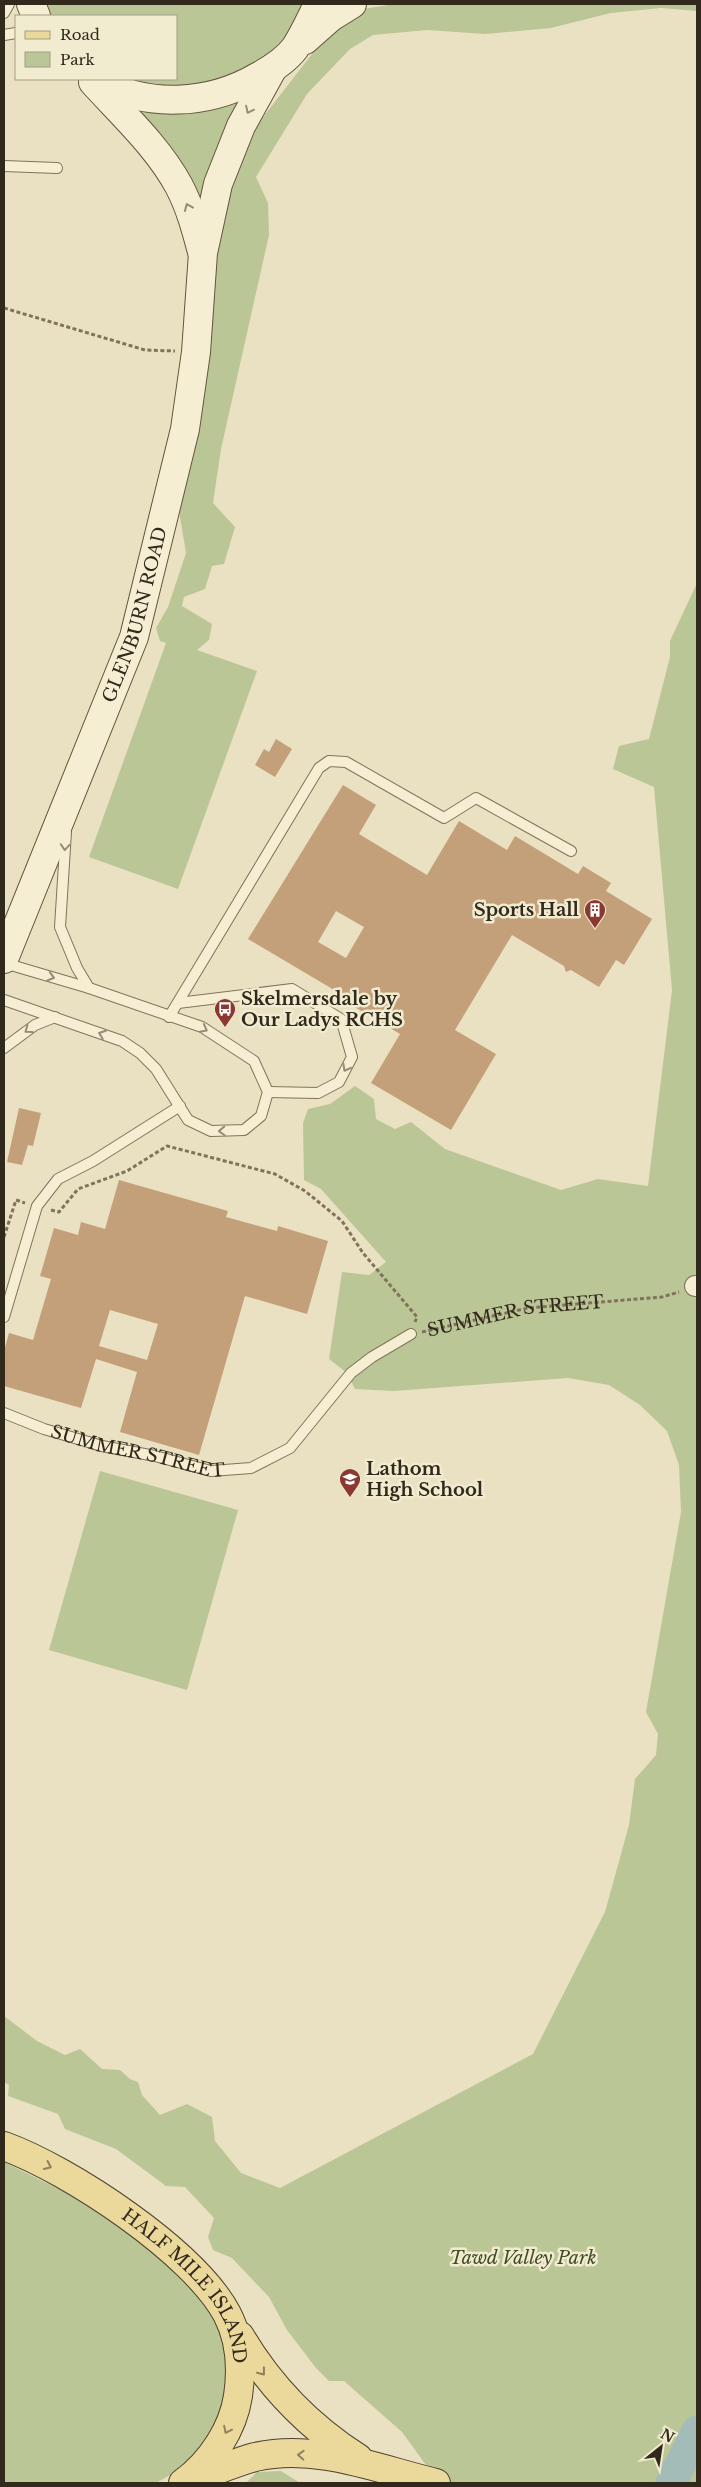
<svg xmlns="http://www.w3.org/2000/svg" width="701" height="2487" viewBox="0 0 701 2487" font-family="'Libre Baskerville',serif">
  <rect width="100%" height="100%" fill="#e9e1c1"/>
  <g fill="#bbc696">
    <path d="M41,4H307C298,19 289,35 277,48C255,73 202,92 169,90C153,88 136,82 120,79H176V16H49Z"/>
    <path d="M394,4H697V11L661,8L611,13L551,28L485,34L427,30L373,35L350,49L307,94L256,177L268,203L269,235L221,449L213,503L235,527L224,564L212,566L205,589L184,597L182,606L212,624L209,640L197,650L257,671L178,889L89,857L166,643L160,641L156,628L168,607L186,553L177,499L198,391L220,234L233,178L257,125L329,32L363,9Z"/>
    <path d="M245,94L201,202L128,104Z"/>
    <path d="M697,583V2483H426L430,2466L426,2465L402,2432L344,2381H329L316,2368L287,2330L269,2297L232,2258L213,2250L208,2237L214,2218L185,2187L166,2186L116,2149L65,2129L58,2114L8,2096L9,2085L4,2082V2016L37,2041L65,2055L80,2049L102,2069L120,2070L130,2079L138,2082L142,2095L160,2115L187,2104L212,2117L215,2141L241,2173L280,2188L533,2054L605,1912L629,1825L635,1779L656,1755L658,1734L646,1712L681,1512L679,1465L667,1431L640,1405L609,1385L568,1378L394,1391L355,1389L347,1373L329,1359L342,1272L369,1275L386,1262L321,1189L304,1180L303,1123L308,1109L330,1104L355,1086L374,1099L376,1119L395,1129L411,1122L445,1149L561,1190L598,1179L648,1186L672,990L654,787L613,769L619,746L649,739L670,657V641Z"/>
    <path d="M100,1471L238,1510L187,1690L49,1650Z"/>
    <path d="M4,2162L73,2196L110,2219L180,2273L214,2313L227,2350L226,2400L209,2437L192,2459L170,2475L156,2483H4Z"/>
    <path d="M281,2471L300,2483H246L257,2472Z"/>
  </g>
  <g fill="none" stroke-linecap="round" stroke-linejoin="round">
    <path stroke="#a3bcb7" stroke-width="31" d="M671,2483L697,2431"/>
  </g>
  <g fill="#c4a07a" fill-rule="evenodd">
    <path d="M276,739L292,749L275,777L255,765L264,749L269,752Z"/>
    <path d="M343,785L376,805L359,834L427,875L459,821L507,850L515,836L578,874L583,866L611,883L606,891L652,919L624,965L616,960L599,987L571,970L566,972L564,966L512,935L455,1030L496,1054L451,1130L371,1083L400,1034L348,1003L351,1000L248,939ZM336,911L364,927L346,958L318,942Z"/>
    <path d="M19,1108L41,1113L33,1146L28,1145L22,1165L7,1162Z"/>
    <path d="M119,1180L228,1211L226,1217L277,1231L278,1226L328,1241L307,1314L245,1296L199,1455L120,1432L137,1372L96,1359L81,1408L4,1386V1351L9,1333L33,1340L51,1279L40,1276L54,1228L78,1235L81,1222L105,1229ZM110,1310L158,1324L147,1360L99,1346Z"/>
  </g>
  <g fill="none" stroke-linecap="round" stroke-linejoin="round">
    <g stroke="#81735a" stroke-width="12">
      <g id="lane">
        <path d="M4,13L9,4"/>
        <path d="M4,35L16,33"/>
        <path d="M4,166L57,168"/>
        <path d="M66,832L60,927L77,968L89,988"/>
        <path d="M4,963L89,988L202,1027L254,1061L268,1092L261,1116L244,1130L211,1131L188,1120L156,1069L140,1053L122,1041L4,1000"/>
        <path d="M178,1003L292,989L341,1019L352,1057L339,1082L318,1093L268,1092"/>
        <path d="M169,1017L319,768L329,761L346,762L444,818L476,798L571,851"/>
        <path d="M4,1048L35,1025L55,1017"/>
        <path d="M4,1317L37,1206L58,1179L93,1161L180,1106"/>
        <path id="s2" d="M4,1413L44,1429L102,1446L155,1456L211,1471L251,1468L290,1448L351,1373L372,1357L411,1334"/>
      </g>
    </g>
    <g stroke="#81735a" stroke-width="22">
      <path id="street" d="M695,1286H697"/>
    </g>
    <g stroke="#62543d" stroke-width="30">
      <g id="secondary">
        <path d="M31,4L36,16"/>
        <path d="M305,40L331,17L352,4"/>
        <path d="M96,79C146,109 210,105 259,76C272,69 286,60 295,48C304,34 311,19 318,4"/>
        <path d="M93,82C123,115 158,147 179,186C190,207 196,229 202,252"/>
        <path id="s3" d="M4,959L134,637L185,429L196,352L203,253L218,184L241,126L273,68"/>
      </g>
    </g>
    <g stroke="#4f412e" stroke-width="30">
      <g id="primary">
        <path id="s4" d="M4,2146C70,2170 194,2252 227,2314C240,2339 242,2369 238,2396C233,2429 211,2463 183,2483"/>
        <path d="M240,2336C270,2387 308,2426 358,2458"/>
        <path d="M190,2480C211,2473 233,2463 255,2457C316,2443 378,2469 436,2483"/>
      </g>
    </g>
    <g stroke="#81735a" stroke-width="3" stroke-dasharray="4 2.5" stroke-linecap="butt">
      <path d="M4,308L145,350L175,351"/>
      <path d="M51,1210L59,1212L78,1189L127,1171L167,1146L275,1174L305,1191L342,1221L363,1253L417,1317L415,1322"/>
      <path d="M4,1237L16,1200L25,1203"/>
      <path id="s1" d="M422,1332L528,1308L662,1297L679,1292"/>
    </g>
    <use href="#lane" stroke="#f5eed3" stroke-width="10"/>
    <use href="#street" stroke="#f5eed3" stroke-width="20"/>
    <use href="#secondary" stroke="#f5eed3" stroke-width="28"/>
    <use href="#primary" stroke="#ead99b" stroke-width="28"/>
  </g>
  <defs><path id="oneway-chevron" d="M-2-3.5L2.5 0L-2 3.5" fill="none" stroke-width="1.6" stroke-linecap="round" stroke-linejoin="round" transform="scale(1.25)"/></defs>
  <g stroke="#948c78">
    <use href="#oneway-chevron" transform="translate(249 110) rotate(116)"/>
    <use href="#oneway-chevron" transform="translate(188 207) rotate(-113)"/>
    <use href="#oneway-chevron" transform="translate(65 847) rotate(94)"/>
    <use href="#oneway-chevron" transform="translate(51 977) rotate(16)"/>
    <use href="#oneway-chevron" transform="translate(204 1029) rotate(28)"/>
    <use href="#oneway-chevron" transform="translate(28 1030) rotate(144)"/>
    <use href="#oneway-chevron" transform="translate(102 1034) rotate(-160)"/>
    <use href="#oneway-chevron" transform="translate(346 1068) rotate(118)"/>
    <use href="#oneway-chevron" transform="translate(222 1131) rotate(178)"/>
  </g>
  <g stroke="#8e815c">
    <use href="#oneway-chevron" transform="translate(48 2166) rotate(25)"/>
    <use href="#oneway-chevron" transform="translate(262 2372) rotate(52)"/>
    <use href="#oneway-chevron" transform="translate(227 2430) rotate(116)"/>
    <use href="#oneway-chevron" transform="translate(301 2455) rotate(-177)"/>
  </g>
  <defs>
    <g id="building-pin" transform="scale(1.125)"><path d="M0 17L-7.5 6A9.5 9.5 0 1 1 7.5 6Z" fill="#8a3830" stroke="#f1ebcf"/><path d="M-4-6H4V6H1V3H-1V6H-4ZM-2.5-4.3h1.7v1.8h-1.7ZM.8-4.3h1.7v1.8H.8ZM-2.5-1h1.7V.8h-1.7ZM.8-1h1.7V.8H.8Z" fill="#fff"/></g>
    <g id="bus-pin" transform="scale(1.125)"><path d="M0 17L-7.5 6A9.5 9.5 0 1 1 7.5 6Z" fill="#8a3830" stroke="#f1ebcf"/><path d="M-5-6H5V4H4V6H2V4H-2V6H-4V4H-5ZM-3.5-4V0h7V-4ZM-3.5 1.2v1.5H-2V1.2ZM2 1.2v1.5H3.5V1.2Z" fill="#fff"/></g>
    <g id="school-pin" transform="scale(1.125)"><path d="M0 17L-7.5 6A9.5 9.5 0 1 1 7.5 6Z" fill="#8a3830" stroke="#f1ebcf"/><path d="M0-5L7-2L0 1L-7-2ZM-4 1L0 2.5L4 1V4Q0 6-4 4Z" fill="#fff"/></g>
  </defs>
  <g fill-rule="evenodd">
    <use href="#building-pin" x="595" y="910"/>
    <use href="#bus-pin" x="225" y="1009"/>
    <use href="#school-pin" x="350" y="1479"/>
  </g>
  <g text-anchor="middle" dominant-baseline="central" stroke-width="5" stroke-linejoin="round" paint-order="stroke">
    <g font-size="18" fill="#32291d" stroke="#f1ebcf">
      <text stroke="none"><textPath href="#s3" startOffset="369">GLENBURN ROAD</textPath></text>
      <text stroke="none"><textPath href="#s1" startOffset="95">SUMMER STREET</textPath></text>
      <text stroke="none"><textPath href="#s2" startOffset="140">SUMMER STREET</textPath></text>
      <text stroke="none"><textPath href="#s4" startOffset="236">HALF MILE ISLAND</textPath></text>
    </g>
    <g font-size="18" font-weight="bold" fill="#32291d" stroke="#f1ebcf" text-anchor="start">
      <text x="579" y="910" text-anchor="end">Sports Hall</text>
      <text x="241" y="999">Skelmersdale by<tspan x="241" dy="21">Our Ladys RCHS</tspan></text>
      <text x="366" y="1469">Lathom<tspan x="366" dy="21">High School</tspan></text>
    </g>
    <g font-size="18" font-style="italic" fill="#3f4c26" stroke="#f1ebcf">
      <text x="523" y="2258">Tawd Valley Park</text>
    </g>
  </g>
  <rect width="701" height="2487" fill="none" stroke="#32291d" stroke-width="10"/>
  <rect x="15" y="15" width="162" height="65" fill="#f1ebcf" stroke="#a59d88"/>
  <rect x="25" y="31" width="25" height="8" fill="#ead99b" stroke="#a59d88"/>
  <text x="60" y="40" font-size="15" fill="#32291d">Road</text>
  <rect x="25" y="52" width="25" height="15" fill="#bbc696" stroke="#a59d88"/>
  <text x="60" y="65" font-size="15" fill="#32291d">Park</text>
  <g transform="translate(661 2447) rotate(30)" stroke="#f1ebcf" stroke-width="4" paint-order="stroke">
  <path d="M0-4L9 19L0 12L-9 19Z" fill="#32291d"/>
  <text y="-8" font-size="14" font-weight="bold" text-anchor="middle" fill="#32291d">N</text>
  </g>
</svg>
